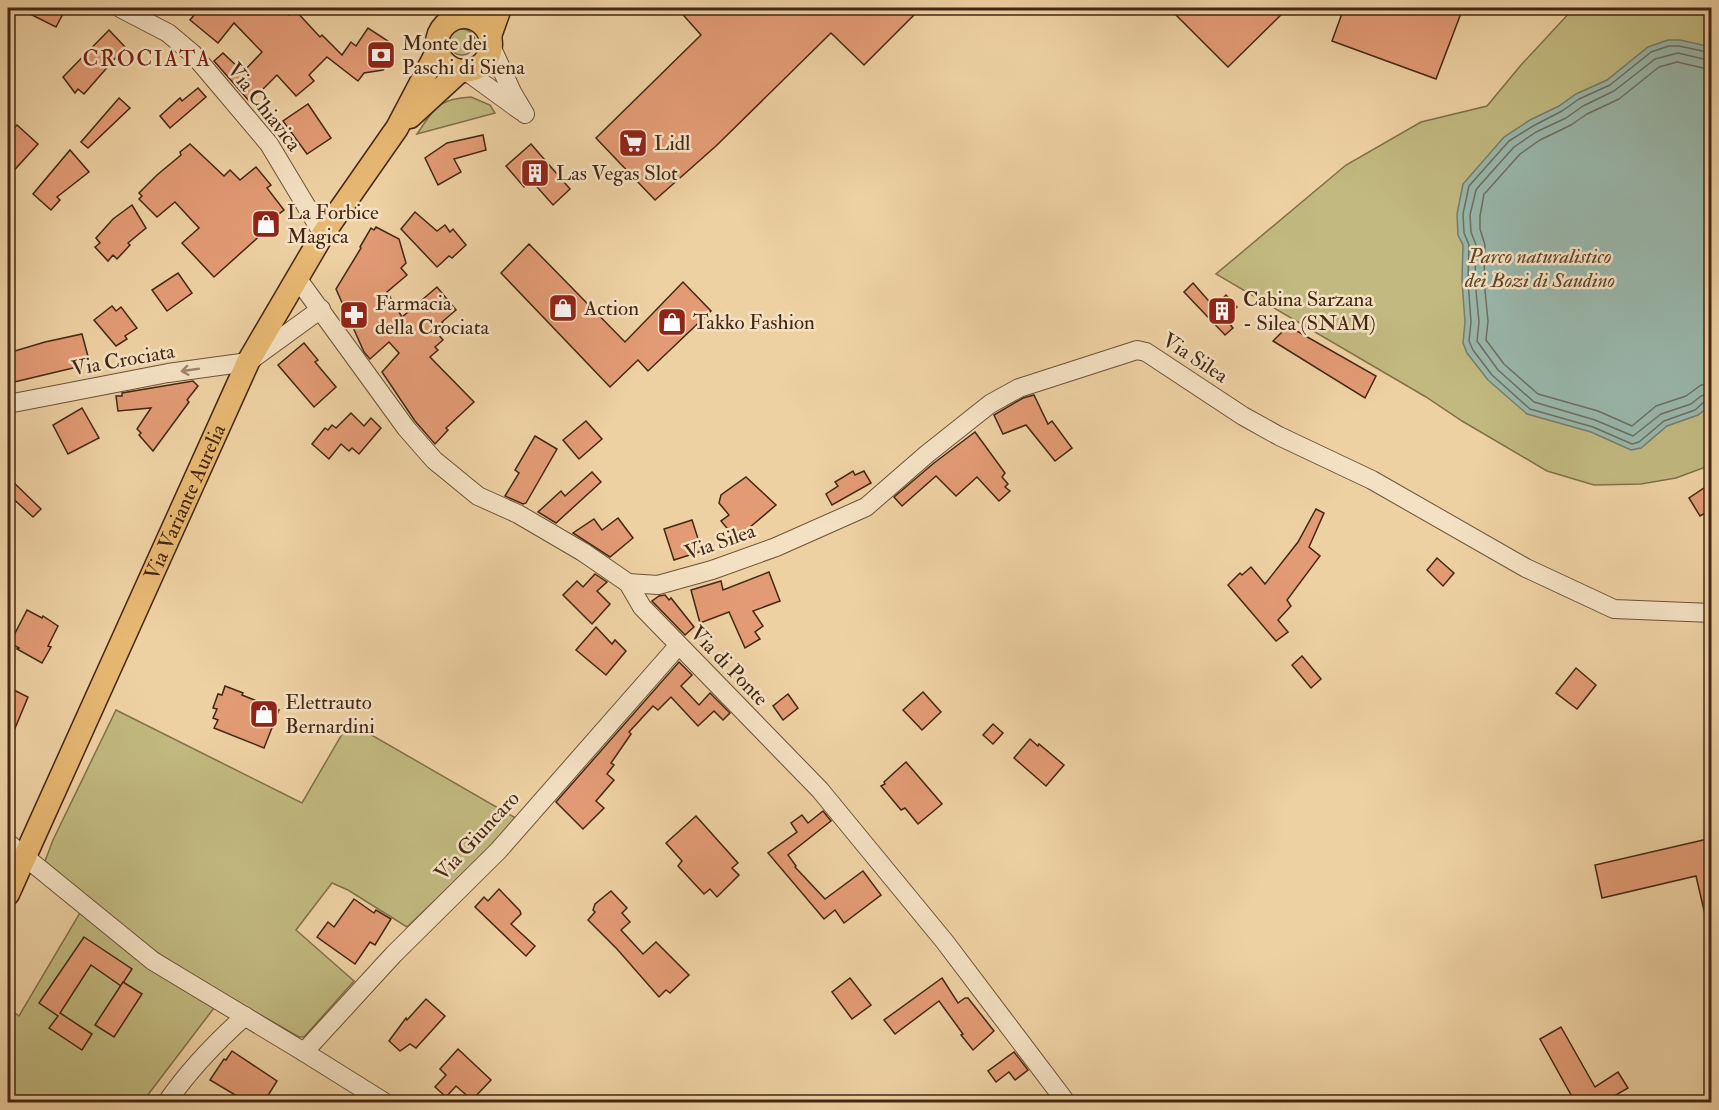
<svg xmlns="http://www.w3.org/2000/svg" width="1719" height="1110" viewBox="0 0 1719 1110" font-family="'IM FELL Double Pica',serif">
  <rect width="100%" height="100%" fill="#eed1a3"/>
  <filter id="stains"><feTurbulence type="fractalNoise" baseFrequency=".00333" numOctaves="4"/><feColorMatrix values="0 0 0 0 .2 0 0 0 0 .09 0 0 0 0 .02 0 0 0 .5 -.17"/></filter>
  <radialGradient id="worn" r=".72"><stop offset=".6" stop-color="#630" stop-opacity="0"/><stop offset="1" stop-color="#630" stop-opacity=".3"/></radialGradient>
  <g fill="#c1b980" stroke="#82704a" stroke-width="1.5">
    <path d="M1574,8H1711V465L1676,478L1641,484L1594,485L1547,471L1462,421L1426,397L1216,274L1346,165L1421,122L1487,106L1521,65Z"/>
    <circle cx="462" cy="42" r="13"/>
    <path d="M471,97L490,105L495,113L417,134C435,108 437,99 471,97Z"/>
    <path d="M116,710L302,803L349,722L519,820L407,927L348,890L332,883L296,930L354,981L304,1037H299C211,986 116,936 45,861L53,840Z"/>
    <path d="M81,911L217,1004L144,1100L146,1102H8V1008L19,1016Z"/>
  </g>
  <path fill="#99b7ab" stroke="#777d6e" stroke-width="1.5" d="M1668,40H1680L1711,47V405L1698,415L1667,426L1641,448L1631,450L1591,432L1527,414L1488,380L1467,353L1463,343L1465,322L1462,281L1463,245L1458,235L1457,214L1463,184L1504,137L1530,120L1559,106L1576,94L1607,80L1648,47Z"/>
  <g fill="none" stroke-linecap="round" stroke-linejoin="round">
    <g stroke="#6e6f5f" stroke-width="1.5">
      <path d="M1712,53L1679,46H1669L1651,52L1610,85L1579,99L1562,111L1533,126L1509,141L1469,186L1463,214L1464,233L1469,245L1468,281L1471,322L1469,341L1473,350L1492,375L1530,409L1593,427L1632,444L1639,442L1664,421L1695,410L1704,402L1712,400"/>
      <path d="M1712,61L1678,53L1655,59L1614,91L1583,106L1566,118L1536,132L1514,147L1480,185L1476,190L1470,215L1471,232L1476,245L1475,280L1479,322L1477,341L1498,370L1534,402L1595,420L1633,436L1661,414L1691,404L1701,396L1712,393"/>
      <path d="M1712,70L1677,62L1659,67L1619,99L1587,114L1571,125L1540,140L1520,154L1487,191L1484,194L1480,216V229L1485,245L1484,280L1488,321L1486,340L1504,364L1538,394L1598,411L1632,426L1656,406L1686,396L1701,385L1712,384"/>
    </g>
  </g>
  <g fill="#e39b75" stroke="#442713" stroke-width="1.5">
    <path d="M18,8H66L56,27Z"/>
    <path d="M200,8H282L289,15L295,10L320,37L322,35L342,55L351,42L356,46L368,28L388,41L393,47L394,53L383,70L364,73L358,81L327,57L309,75L314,81L296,96L277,75L250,102L214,61L223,53L243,72L262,52L234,23L218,43L190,20Z"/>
    <path d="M677,8H921L864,65L831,33L716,146L655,200L596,138L701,35Z"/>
    <path d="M1169,8H1288L1228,67Z"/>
    <path d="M1344,8H1463L1436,79L1332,41Z"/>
    <path d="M109,30L125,47L84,94L78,89L75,93L63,77Z"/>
    <path d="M198,88L206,97L170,128L160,116L180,98L182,101Z"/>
    <path d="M119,98L130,108L88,148L81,142Z"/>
    <path d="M308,104L331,138L307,154L283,121Z"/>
    <path d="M17,125L38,144L8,177V134Z"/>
    <path d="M483,135L486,150L454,159L461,172L438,185L425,158L447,143Z"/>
    <path d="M190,144L224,176L230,170L240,180L256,167L271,185L267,188L284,210L271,220L273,224L214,277L182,243L199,228L175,202L157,217L139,199L142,196L139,193L157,175L181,155L180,152Z"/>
    <path d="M531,144L570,189L553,205L531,180L524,187L506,166Z"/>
    <path d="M70,150L89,172L57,197L60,200L51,210L33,194Z"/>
    <path d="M132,205L146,228L128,243L130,245L117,259L113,255L108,261L95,247L100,243L96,238L113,219Z"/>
    <path d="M415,212L437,231L445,225L450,232L453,229L466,245L452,258L449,256L437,267L401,229Z"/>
    <path d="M376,227L399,239L406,263L401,268L407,275L387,292L402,317L437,287L456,310L442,322L445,325L436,332L443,340L435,347L438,350L430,357L474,402L446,428L448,430L435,444L415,421L382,372L399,353L389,342L370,359L364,352L336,289L361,248L360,247L371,228L374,230Z"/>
    <path d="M529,244L625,342L683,282L711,311L648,371L638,360L610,387L501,273Z"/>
    <path d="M178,273L192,293L167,311L152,290Z"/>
    <path d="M1193,283L1214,307L1226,295L1237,307L1225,319L1233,328L1225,335L1184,292Z"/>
    <path d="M112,306L116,311L121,307L137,328L125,336L127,339L116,346L94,320Z"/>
    <path d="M1288,326L1376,376L1365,398L1273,341Z"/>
    <path d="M82,334L90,364L10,383L8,353L45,342Z"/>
    <path d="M304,343L318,360L315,362L336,387L314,407L278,365Z"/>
    <path d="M193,381L198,386L187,400L189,402L153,451L139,435L141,433L137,429L151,408L118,411L116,396H122V393Z"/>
    <path d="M1034,395L1048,424L1052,421L1072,448L1055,461L1026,425L1003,434L994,415L1023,398Z"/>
    <path d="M82,408L99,438L68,454L53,425Z"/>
    <path d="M351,413L364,426L371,418L381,428L359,454L352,448L349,451L341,444L329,459L312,444L325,428L328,430L332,425L336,428Z"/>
    <path d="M586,421L602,439L579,459L563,440Z"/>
    <path d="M975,432L1005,473L1002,477L1008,484L1005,487L1010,491L999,501L977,477L956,496L936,476L902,506L894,497L934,463Z"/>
    <path d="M535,436L557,449L526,503L523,504L505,496L519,473L515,470Z"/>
    <path d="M853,471L855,475L864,471L871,483L832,505L826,494L838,486L835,482Z"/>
    <path d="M592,472L601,482L556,523L538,512L561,491L565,496Z"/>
    <path d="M8,477L41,509L33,517L8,494Z"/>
    <path d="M746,477L776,505L736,539L721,521L729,515L719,503L721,495Z"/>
    <path d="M1707,486L1712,493V509L1700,516L1689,498Z"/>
    <path d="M1316,509L1324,513L1309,547L1320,556L1287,600L1291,606L1278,620L1288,632L1276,641L1228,585L1240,573L1242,575L1251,567L1265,584L1298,542Z"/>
    <path d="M618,518L633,538L610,557L573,533L594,519L602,530Z"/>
    <path d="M692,520L702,551L674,560L664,529Z"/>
    <path d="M1437,558L1454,573L1443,586L1427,570Z"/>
    <path d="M769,572L780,601L753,611L763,626L755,632L760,639L745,648L729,612L700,623L691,590L721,581L723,590Z"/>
    <path d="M595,574L607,582L597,591L610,604L592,624L563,595L577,581L583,587Z"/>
    <path d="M665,595L669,600L671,598L694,627L685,635L652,601L659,596Z"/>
    <path d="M27,610L42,618L43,616L58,626L48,646L51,647L42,663L17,649L19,648L10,643Z"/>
    <path d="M596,627L612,644L615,640L626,651L606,675L576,650Z"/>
    <path d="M1302,656L1321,679L1311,688L1292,665Z"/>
    <path d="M679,662L692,675L681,686L699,705L710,693L730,713L723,720L714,711L698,726L671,697L658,710L653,706L629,732L631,734L611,763L614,765L607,774L614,780L596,801L604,808L583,829L556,802Z"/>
    <path d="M1576,668L1596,685L1577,709L1556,693Z"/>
    <path d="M225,686L243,693L242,695L279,710L264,748L214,728L218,720L213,718L217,709L213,708L218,694L222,695Z"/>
    <path d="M8,687L28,697L8,745Z"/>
    <path d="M923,692L941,712L922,730L903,710Z"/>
    <path d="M788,694L798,708L783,720L773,706Z"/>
    <path d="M993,724L1003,733L993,744L983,735Z"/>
    <path d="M1030,739L1038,746L1039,744L1064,765L1046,786L1014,758Z"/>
    <path d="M906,762L942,804L918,824L905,808L901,810L881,786L885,784L884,782Z"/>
    <path d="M823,811L831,821L788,855L796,866L795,867L825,899L863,871L881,895L844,923L835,910L824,919L768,853L797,832L791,823L802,815L808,823Z"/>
    <path d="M696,816L738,863L732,868L739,875L717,897L710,889L704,894L678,866L682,861L666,843Z"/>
    <path d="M1712,838V919H1706L1696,876L1602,898L1595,865Z"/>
    <path d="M499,889L520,911L521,914L511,924L535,946L526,956L475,907L484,897L488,901Z"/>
    <path d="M611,891L627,908L622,913L630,922L621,930L643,954L656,942L689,975L670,993L666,990L659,997L617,949L588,920L595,912L593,910L595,904Z"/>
    <path d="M354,899L374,913L376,910L391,919L375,945L370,942L355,964L317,937L328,922L334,927Z"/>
    <path d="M84,937L132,969L121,986L91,965L60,1013L92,1034L82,1050L49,1028L58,1016L39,1003Z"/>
    <path d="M850,978L871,1005L852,1019L832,992Z"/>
    <path d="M942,978L958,1003L965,998H968L994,1031L973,1050L961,1035L963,1034L939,1001L895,1034L884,1020Z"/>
    <path d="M123,982L142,994L114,1037L95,1025Z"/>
    <path d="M426,999L445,1016L416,1048L410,1044L400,1051L389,1041L406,1018L407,1020Z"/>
    <path d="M1561,1027L1595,1087L1618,1072L1628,1088L1604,1102H1598L1595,1097L1585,1102H1575L1540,1039Z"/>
    <path d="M458,1049L491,1080L472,1100L456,1086L446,1097L435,1087L446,1075L440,1069Z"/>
    <path d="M232,1051L277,1081L264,1102H247L210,1080L224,1059L226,1060Z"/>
    <path d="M1014,1052L1028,1070L1015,1080L1009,1072L996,1082L988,1071Z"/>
  </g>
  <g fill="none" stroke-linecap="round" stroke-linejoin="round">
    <g stroke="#6e5237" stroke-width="20">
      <g id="minor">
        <path d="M120,8L168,33L193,54L269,144L323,234"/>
        <path d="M491,46L512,92L525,114"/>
        <path d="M466,71L521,111"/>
        <path d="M297,278L406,428L434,460L478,496L518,514L583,552L628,583L642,607L820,790L945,942L1066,1102"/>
        <path d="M8,404L168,373L248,362L321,309"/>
        <path d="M628,583L658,585L712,570L776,547L866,507L927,454L990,404L1019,388L1137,350L1146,352L1243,416L1279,436L1372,480L1526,568L1614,609L1712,613"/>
        <path d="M8,843L153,961L304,1052L394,954L498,851L678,646"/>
        <path d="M304,1052L384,1102"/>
        <path d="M167,1102C189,1070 216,1042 245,1016"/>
      </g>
    </g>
    <g stroke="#442713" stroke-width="25">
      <g id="major">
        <circle cx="464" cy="44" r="27"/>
        <path d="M490,36L500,8"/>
        <path d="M410,117L460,71"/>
        <path id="s1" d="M8,894L248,362L323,234L397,128L438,50"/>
      </g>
    </g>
    <use href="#minor" stroke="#f4e1c3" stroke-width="18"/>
    <use href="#major" stroke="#e7b872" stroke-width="22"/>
  </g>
  <defs><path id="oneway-shaft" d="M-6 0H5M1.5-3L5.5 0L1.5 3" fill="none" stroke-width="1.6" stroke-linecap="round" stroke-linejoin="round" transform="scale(1.5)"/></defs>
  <use stroke="#9c846b" href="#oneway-shaft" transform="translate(190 370) rotate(172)"/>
  <defs>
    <g id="bank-square" transform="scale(1.5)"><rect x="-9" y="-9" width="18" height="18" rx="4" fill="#8f2418" stroke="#f4e1c3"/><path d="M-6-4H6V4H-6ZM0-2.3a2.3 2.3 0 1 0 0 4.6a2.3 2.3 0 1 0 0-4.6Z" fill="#fff"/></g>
    <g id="supermarket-square" transform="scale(1.5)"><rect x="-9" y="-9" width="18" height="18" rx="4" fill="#8f2418" stroke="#f4e1c3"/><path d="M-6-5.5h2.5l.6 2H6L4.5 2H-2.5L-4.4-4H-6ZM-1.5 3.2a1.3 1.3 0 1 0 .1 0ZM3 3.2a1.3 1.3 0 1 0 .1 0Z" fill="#fff"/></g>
    <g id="building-square" transform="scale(1.5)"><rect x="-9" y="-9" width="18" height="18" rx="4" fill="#8f2418" stroke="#f4e1c3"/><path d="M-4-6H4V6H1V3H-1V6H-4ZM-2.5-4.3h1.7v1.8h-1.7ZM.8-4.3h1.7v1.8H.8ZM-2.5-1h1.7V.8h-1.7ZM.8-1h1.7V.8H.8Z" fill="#fff"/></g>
    <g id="shop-square" transform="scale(1.5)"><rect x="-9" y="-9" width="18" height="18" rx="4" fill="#8f2418" stroke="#f4e1c3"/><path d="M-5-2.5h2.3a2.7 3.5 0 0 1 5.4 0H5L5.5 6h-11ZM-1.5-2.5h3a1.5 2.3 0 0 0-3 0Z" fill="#fff"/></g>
    <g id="pharmacy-square" transform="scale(1.5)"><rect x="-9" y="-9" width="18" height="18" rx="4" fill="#8f2418" stroke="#f4e1c3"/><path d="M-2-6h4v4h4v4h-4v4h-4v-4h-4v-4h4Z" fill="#fff"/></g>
  </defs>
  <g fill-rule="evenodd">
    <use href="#bank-square" x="381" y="55"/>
    <use href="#supermarket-square" x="633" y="143"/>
    <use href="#building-square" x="535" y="173"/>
    <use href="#shop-square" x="266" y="224"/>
    <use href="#shop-square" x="563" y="308"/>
    <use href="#building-square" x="1222" y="311"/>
    <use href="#pharmacy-square" x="354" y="315"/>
    <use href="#shop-square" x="672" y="322"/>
    <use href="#shop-square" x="264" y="714"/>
  </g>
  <g text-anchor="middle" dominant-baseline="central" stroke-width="5" stroke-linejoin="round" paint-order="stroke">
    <g font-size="21" fill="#442713" stroke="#f4e1c3" text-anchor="start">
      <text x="402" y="43">Monte dei<tspan x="402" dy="24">Paschi di Siena</tspan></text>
      <text x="654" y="143">Lidl</text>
      <text x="556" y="173">Las Vegas Slot</text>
      <text x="287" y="212">La Forbice<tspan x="287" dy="24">Magica</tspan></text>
      <text x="1243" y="299">Cabina Sarzana<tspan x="1243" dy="24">- Silea (SNAM)</tspan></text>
      <text x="375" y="303">Farmacia<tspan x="375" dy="24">della Crociata</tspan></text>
      <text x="584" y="308">Action</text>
      <text x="693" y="322">Takko Fashion</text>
      <text x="285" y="702">Elettrauto<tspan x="285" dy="24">Bernardini</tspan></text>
    </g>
    <g font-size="21" fill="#442713" stroke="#f4e1c3">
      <text transform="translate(264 107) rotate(52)">Via Chiavica</text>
      <text transform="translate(1195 358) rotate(33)">Via Silea</text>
      <text transform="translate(123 360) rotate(-10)">Via Crociata</text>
      <text stroke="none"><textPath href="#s1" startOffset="430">Via Variante Aurelia</textPath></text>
      <text transform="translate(720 542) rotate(-19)">Via Silea</text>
      <text transform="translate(729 666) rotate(46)">Via di Ponte</text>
      <text transform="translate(477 836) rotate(-47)">Via Giuncaro</text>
    </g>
    <g font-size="21" font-style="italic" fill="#5d4429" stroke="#f4e1c3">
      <text x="1540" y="256">Parco naturalistico<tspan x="1540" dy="24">dei Bozi di Saudino</tspan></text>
    </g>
    <g font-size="22" letter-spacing="1.5" fill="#7a1f14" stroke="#f4e1c3">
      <text x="147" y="59">CROCIATA</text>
    </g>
  </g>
  <rect width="1719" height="1110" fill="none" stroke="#eed1a3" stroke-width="30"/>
  <rect x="9" y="9" width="1701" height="1092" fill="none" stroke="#442713" stroke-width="3"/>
  <rect x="15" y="15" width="1689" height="1080" fill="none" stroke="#442713" stroke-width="1.5"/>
  <rect width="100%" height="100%" filter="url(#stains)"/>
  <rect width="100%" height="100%" fill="url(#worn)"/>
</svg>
